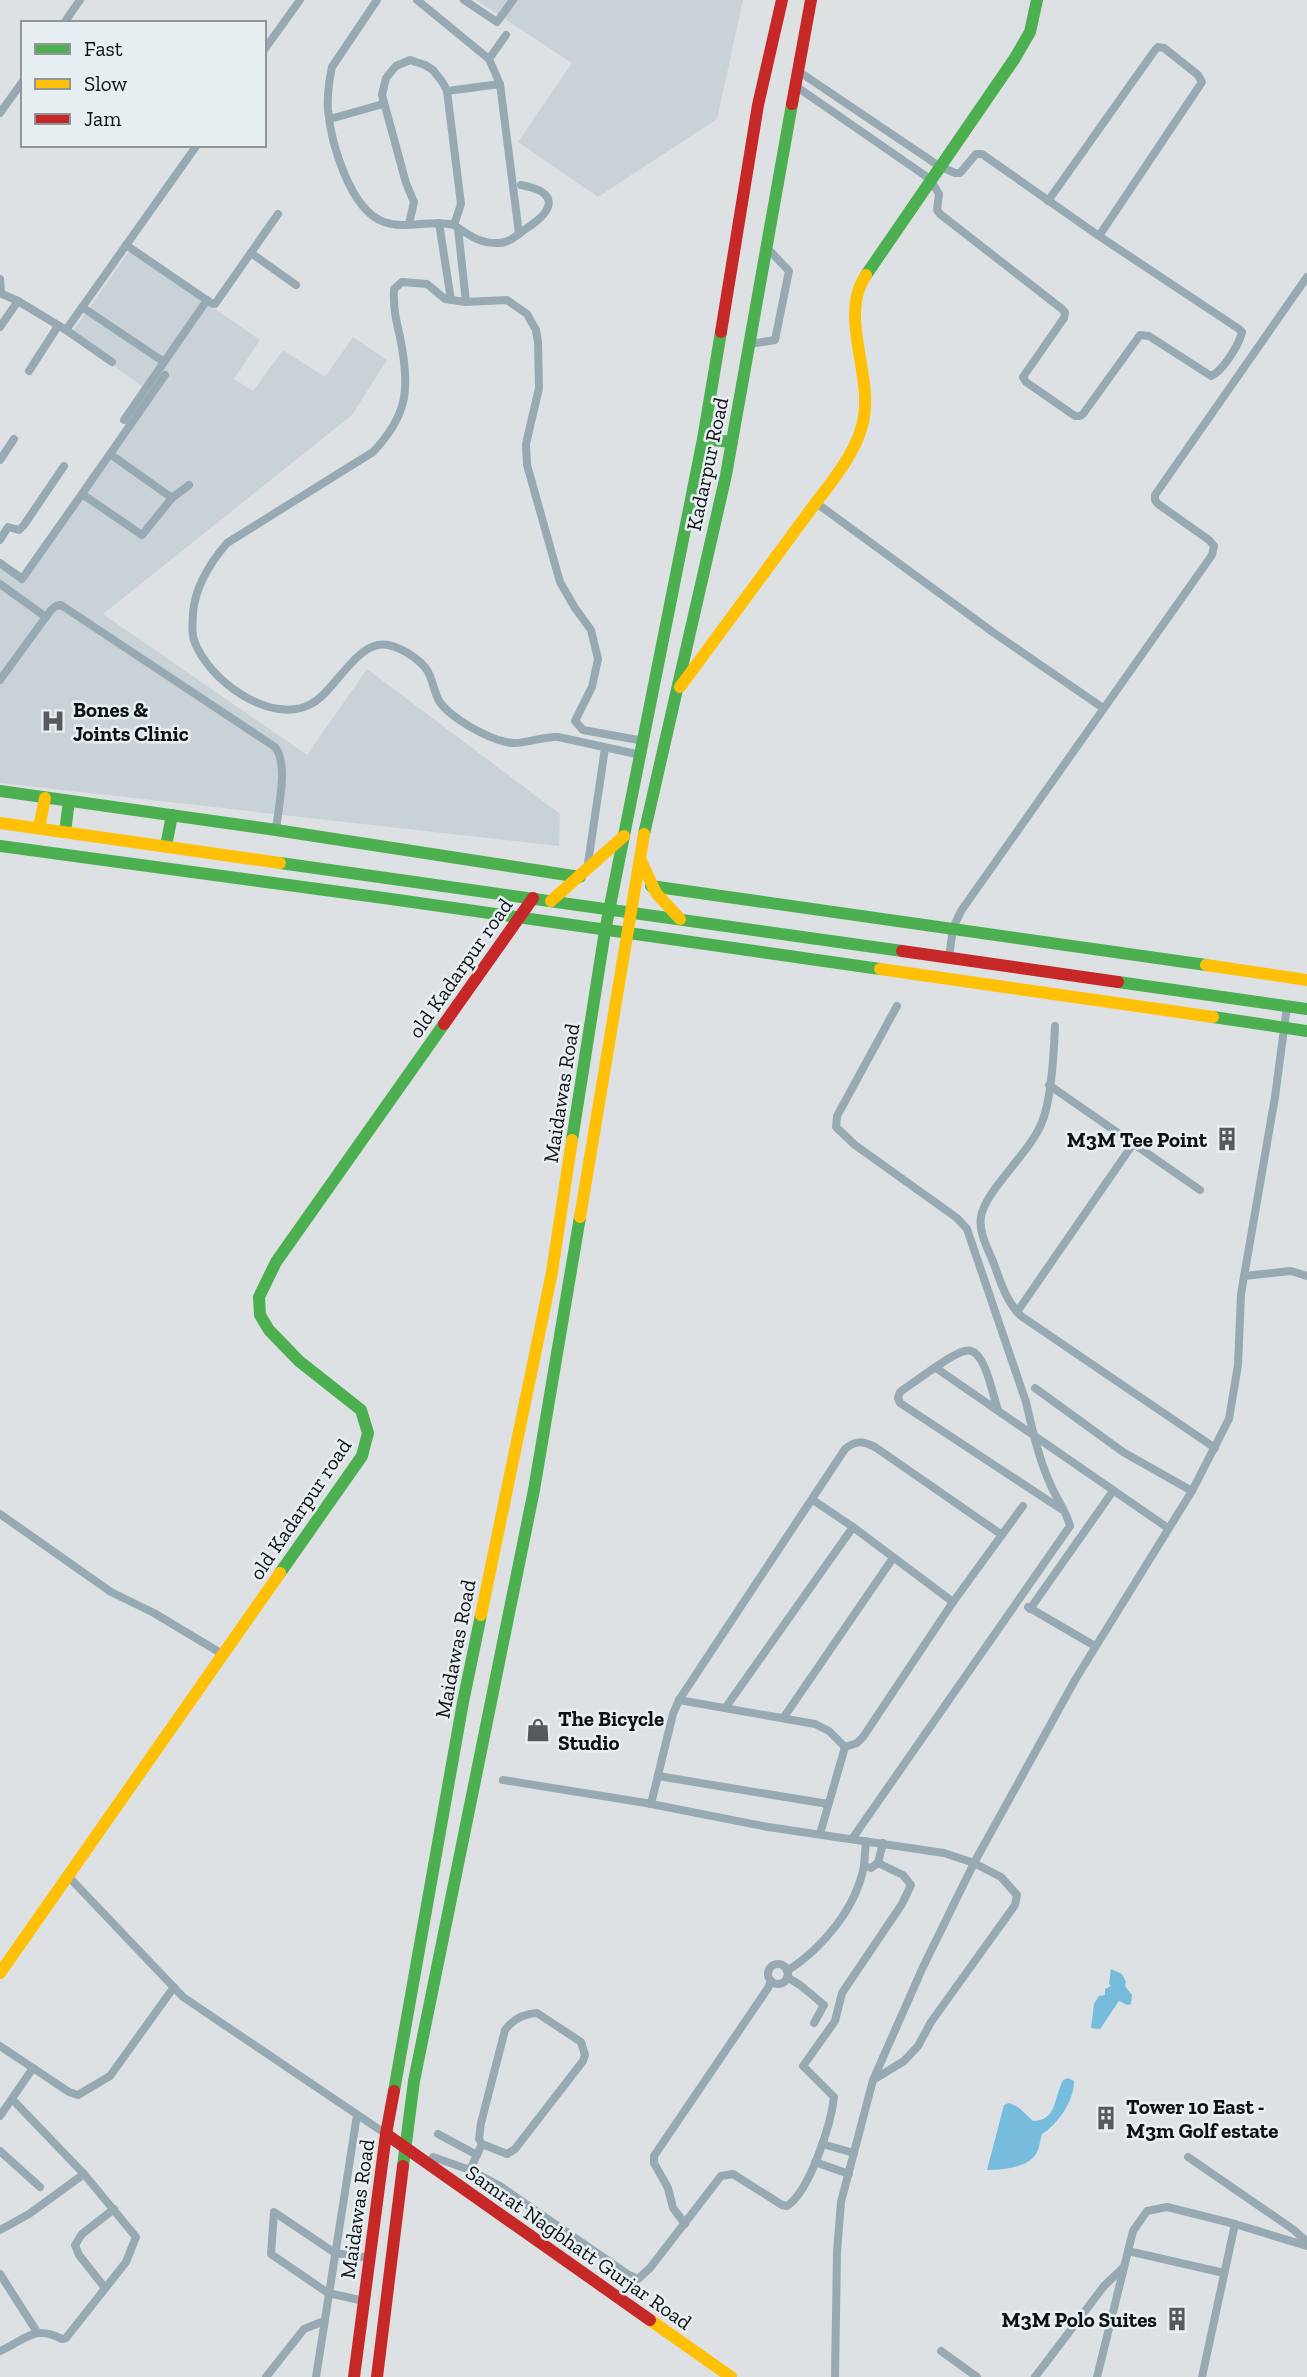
<svg xmlns="http://www.w3.org/2000/svg" width="1307" height="2377" viewBox="0 0 1307 2377" font-family="'Zilla Slab',serif">
  <rect width="100%" height="100%" fill="#dde1e3"/>
  <g fill="#c9d2d7">
    <path d="M476,0H743L717,119L598,197L518,142L572,63Z"/>
    <path d="M130,250L260,340L234,379L253,391L283,350L325,377L353,337L387,360L352,415L103,614L307,755L367,669L560,814L559,846L0,783V559L27,576L149,391L70,335Z"/>
  </g>
  <g fill="#76bcdd">
    <path d="M1111,1969L1122,1974L1126,1982L1125,1986L1132,1995L1131,2004L1127,2005L1119,2001L1100,2029L1091,2028L1094,2004L1099,1996L1105,1995V1989L1111,1986L1109,1983Z"/>
    <path d="M1068,2078L1074,2081C1074,2101 1058,2124 1042,2134C1040,2139 1040,2145 1038,2150C1031,2168 1003,2170 987,2170L1004,2105L1009,2103L1018,2107L1033,2121C1058,2120 1053,2099 1063,2080Z"/>
  </g>
  <g fill="none" stroke-linecap="round" stroke-linejoin="round">
    <g stroke="#97aab3" stroke-width="8">
      <path d="M377,0L332,67C329,81 327,95 328,110C331,143 350,210 384,222C406,230 431,219 454,225L461,204L460,196L447,91L443,83L433,70L425,65L410,60L396,66L386,78L382,95L406,183L414,202L409,224"/>
      <path d="M417,0L489,59"/>
      <path d="M464,0L497,22L513,0"/>
      <path d="M64,23L80,0"/>
      <path d="M506,35L489,59L500,84L519,234"/>
      <path d="M264,50L300,0"/>
      <path d="M797,87L930,179L939,194L937,210L940,214L1062,309L1065,312L1064,318L1023,377L1026,382L1075,416H1080L1083,414L1140,335L1149,336L1211,376C1223,371 1239,345 1242,332L1239,329L1099,236L982,154H976L960,173H955L939,166L798,71"/>
      <path d="M447,91L500,84"/>
      <path d="M0,113L23,81"/>
      <path d="M330,119L383,104"/>
      <path d="M1048,201L1155,50L1158,47L1164,48L1198,75L1202,82L1099,236"/>
      <path d="M439,223L451,300"/>
      <path d="M454,225C469,235 480,244 499,243C510,243 518,234 527,228C556,209 558,192 521,185"/>
      <path d="M458,228L466,302"/>
      <path d="M126,245L211,303L215,304L278,214"/>
      <path d="M251,253L296,285"/>
      <path d="M0,279L1,293"/>
      <path d="M0,293L18,301L66,330L112,362"/>
      <path d="M82,307L164,362"/>
      <path d="M0,327L18,301"/>
      <path d="M66,330L197,145"/>
      <path d="M750,344L775,340L789,271L767,248"/>
      <path d="M29,371L58,326"/>
      <path d="M124,420L207,300"/>
      <path d="M110,454L165,375"/>
      <path d="M0,460L14,439"/>
      <path d="M82,494L142,535L172,498"/>
      <path d="M815,502L994,633L1103,708"/>
      <path d="M0,540L8,527L19,530L24,525L64,466"/>
      <path d="M0,563L22,579L110,454L172,498L189,485"/>
      <path d="M0,584L46,617"/>
      <path d="M0,680L51,610L56,606L61,605L275,747C289,764 278,808 276,830"/>
      <path d="M641,755L558,737C540,736 524,746 506,742C487,738 450,718 439,701C435,693 433,684 430,676C425,662 403,648 388,645C357,639 336,691 311,704C270,726 207,679 194,640C191,632 193,622 193,613C195,587 210,563 227,543L373,452C409,414 410,387 400,337C396,320 393,307 394,289L402,282L427,284L445,299L466,302L507,300L527,314L536,330L538,342L539,388L526,444L527,465L560,582L575,608L591,630L598,659L592,687L575,721L583,730L644,741"/>
      <path d="M587,870L605,748"/>
      <path d="M949,957L953,928L961,911L1212,555L1214,546L1209,540L1158,504L1155,500V495L1307,277"/>
      <path d="M1055,1026C1054,1052 1052,1098 1042,1122C1031,1152 985,1190 981,1217C978,1232 989,1251 994,1264C1001,1283 1006,1301 1021,1316L1215,1448"/>
      <path d="M1049,1085L1200,1190"/>
      <path d="M1244,1276L1291,1271L1307,1276"/>
      <path d="M1017,1312L1133,1144"/>
      <path d="M936,1368L1168,1528"/>
      <path d="M1035,1388L1123,1452L1192,1491"/>
      <path d="M998,1410C993,1396 987,1363 976,1354C973,1351 969,1350 965,1351C954,1352 912,1384 900,1392L898,1398L900,1403L1061,1509"/>
      <path d="M813,1500L853,1527L953,1602"/>
      <path d="M0,1514L111,1592L154,1613L224,1655"/>
      <path d="M1028,1607L1095,1646"/>
      <path d="M1030,1609L1113,1491"/>
      <path d="M679,1700L815,1724L829,1731L845,1747"/>
      <path d="M726,1707L853,1527"/>
      <path d="M784,1717L893,1558"/>
      <path d="M845,1747L857,1743L863,1737L953,1602L1023,1506"/>
      <path d="M658,1776L828,1804"/>
      <path d="M503,1780L646,1803L768,1827L944,1853L974,1863L1001,1877L1017,1895L1015,1905L931,2022L918,2046L904,2061L873,2080L841,2202L837,2252L835,2377"/>
      <path d="M651,1804L673,1714L679,1700L845,1449C856,1440 862,1441 875,1447L1002,1535"/>
      <path d="M820,1834L845,1747"/>
      <path d="M852,1839L1070,1526C1066,1510 1055,1497 1049,1481C1038,1456 1032,1428 1026,1402L967,1229L957,1218L855,1145L836,1127L837,1116L897,1006"/>
      <path d="M866,1841L864,1866L871,1868L878,1863L883,1843"/>
      <path d="M67,1875L183,1997L386,2134"/>
      <circle cx="778" cy="1974" r="10"/>
      <path d="M787,1971C823,1948 856,1908 864,1866"/>
      <path d="M787,1977L800,1985L824,2005L814,2023"/>
      <path d="M0,2046L69,2092L78,2095L110,2076L174,1987"/>
      <path d="M873,2080L923,1967L974,1863L1075,1680L1192,1491L1229,1419L1238,1365L1241,1294L1275,1097L1287,1006"/>
      <path d="M0,2116L33,2068"/>
      <path d="M438,2134L477,2155"/>
      <path d="M822,2144L854,2153"/>
      <path d="M0,2151L40,2187"/>
      <path d="M433,2157L470,2170L500,2186L629,2275L638,2279L650,2268L721,2176L733,2174L782,2205L787,2206C810,2191 831,2124 834,2097L803,2066L835,2021L842,1993L902,1904L911,1885L903,1875L878,1863"/>
      <path d="M1188,2157L1294,2230L1307,2242"/>
      <path d="M815,2162L849,2174"/>
      <path d="M470,2170L482,2144L479,2139L481,2123L505,2030C513,2019 523,2014 537,2013L581,2042L585,2055L583,2061L515,2149L507,2154L482,2144"/>
      <path d="M685,2224L673,2208L668,2188L654,2163V2156L768,1988L771,1981"/>
      <path d="M0,2230L29,2214L84,2174"/>
      <path d="M1128,2251L1224,2273"/>
      <path d="M0,2274L37,2332"/>
      <path d="M105,2288L79,2255L75,2245L82,2234L114,2209"/>
      <path d="M364,2301L328,2293L271,2254L274,2212L335,2253L370,2258"/>
      <path d="M0,2351C25,2340 35,2324 62,2339L66,2338L126,2262L136,2237L84,2174L12,2099"/>
      <path d="M941,2351L977,2377"/>
      <path d="M266,2377L304,2329L324,2321"/>
      <path d="M316,2377L357,2115"/>
      <path d="M1035,2377L1104,2286L1124,2267"/>
      <path d="M1097,2377L1133,2231L1147,2211L1167,2207L1235,2224L1307,2246"/>
      <path d="M1202,2377L1235,2224"/>
    </g>
    <g stroke="#4caf50" stroke-width="12">
      <path d="M866,275L1015,58L1030,32L1037,0"/>
      <path d="M703,439L732,442"/>
      <path d="M0,791L276,830L580,877"/>
      <path d="M65,832L69,801"/>
      <path d="M644,834L726,475L792,104"/>
      <path d="M0,846L384,898L880,969"/>
      <path d="M166,846L172,815"/>
      <path d="M280,863L902,951"/>
      <path d="M651,886L1206,965"/>
      <path d="M1118,982L1307,1009"/>
      <path d="M1213,1017L1307,1031"/>
      <path d="M572,1140L605,931L703,439L721,332"/>
      <path d="M280,1573L362,1456L368,1433L361,1410L299,1361L269,1330L260,1315L259,1297L276,1262L444,1024"/>
      <path d="M394,2091L463,1702L481,1615"/>
      <path d="M403,2166L414,2081L534,1490L580,1217"/>
    </g>
    <g stroke="#ffc107" stroke-width="12">
      <path d="M680,687C722,630 764,573 806,516C826,488 853,459 862,426C876,378 837,317 866,275"/>
      <path d="M0,823L280,863"/>
      <path d="M39,828L45,798"/>
      <path d="M641,861L656,893L680,919"/>
      <path d="M551,901L624,836"/>
      <path d="M1206,965L1307,980"/>
      <path d="M880,969L1213,1017"/>
      <path d="M580,1217L644,834"/>
      <path d="M481,1615L552,1272L572,1140"/>
      <path d="M0,1973L280,1573"/>
      <path d="M650,2320L731,2377"/>
    </g>
    <g stroke="#c62828" stroke-width="12">
      <path d="M792,104L811,0"/>
      <path d="M721,332L758,105L782,0"/>
      <path d="M902,951L1118,982"/>
      <path d="M444,1024L533,898"/>
      <path d="M386,2134L650,2320"/>
      <path d="M354,2377L386,2134L394,2091"/>
      <path d="M377,2377L403,2166"/>
    </g>
  </g>
  <defs>
    <g id="hospital-bare" transform="scale(1.89)"><path d="M-5-5h3v3.5h4V-5h3V5h-3V1.5h-4V5h-3Z" fill="#575a5c" stroke="#e8eff3" stroke-width="2.5" paint-order="stroke"/></g>
    <g id="building-bare" transform="scale(1.89)"><path d="M-4-6H4V6H1V3H-1V6H-4ZM-2.5-4.3h1.7v1.8h-1.7ZM.8-4.3h1.7v1.8H.8ZM-2.5-1h1.7V.8h-1.7ZM.8-1h1.7V.8H.8Z" fill="#575a5c" stroke="#e8eff3" stroke-width="2.5" paint-order="stroke"/></g>
    <g id="shop-bare" transform="scale(1.89)"><path d="M-5-2.5h2.3a2.7 3.5 0 0 1 5.4 0H5L5.5 6h-11ZM-1.5-2.5h3a1.5 2.3 0 0 0-3 0Z" fill="#575a5c" stroke="#e8eff3" stroke-width="2.5" paint-order="stroke"/></g>
  </defs>
  <g fill-rule="evenodd">
    <use href="#hospital-bare" x="53" y="721"/>
    <use href="#building-bare" x="1227" y="1139"/>
    <use href="#shop-bare" x="538" y="1730"/>
    <use href="#building-bare" x="1106" y="2118"/>
    <use href="#building-bare" x="1177" y="2319"/>
  </g>
  <g text-anchor="middle" dominant-baseline="central" stroke-width="5" stroke-linejoin="round" paint-order="stroke">
    <g font-size="21" fill="#0f1213" stroke="#e8eff3">
      <text transform="translate(707 464) rotate(-78)">Kadarpur Road</text>
      <text transform="translate(460 968) rotate(-55)">old Kadarpur road</text>
      <text transform="translate(561 1093) rotate(-81)">Maidawas Road</text>
      <text transform="translate(300 1509) rotate(-56)">old Kadarpur road</text>
      <text transform="translate(455 1649) rotate(-79)">Maidawas Road</text>
      <text transform="translate(357 2209) rotate(-82)">Maidawas Road</text>
      <text transform="translate(579 2247) rotate(35)">Samrat Nagbhatt Gurjar Road</text>
    </g>
    <g font-size="21" font-weight="bold" fill="#0f1213" stroke="#e8eff3" text-anchor="start">
      <text x="73" y="709">Bones &amp;<tspan x="73" dy="24">Joints Clinic</tspan></text>
      <text x="1207" y="1139" text-anchor="end">M3M Tee Point</text>
      <text x="558" y="1718">The Bicycle<tspan x="558" dy="24">Studio</tspan></text>
      <text x="1126" y="2106">Tower 10 East -<tspan x="1126" dy="24">M3m Golf estate</tspan></text>
      <text x="1157" y="2319" text-anchor="end">M3M Polo Suites</text>
    </g>
  </g>
  <rect x="21" y="21" width="245" height="126" fill="#e8eff3" stroke="#919799" stroke-width="2"/>
  <rect x="35" y="44" width="35" height="10" fill="#4caf50" stroke="#919799" stroke-width="2"/>
  <text x="84" y="56" font-size="21" fill="#0f1213">Fast</text>
  <rect x="35" y="79" width="35" height="10" fill="#ffc107" stroke="#919799" stroke-width="2"/>
  <text x="84" y="91" font-size="21" fill="#0f1213">Slow</text>
  <rect x="35" y="114" width="35" height="10" fill="#c62828" stroke="#919799" stroke-width="2"/>
  <text x="84" y="126" font-size="21" fill="#0f1213">Jam</text>
</svg>
